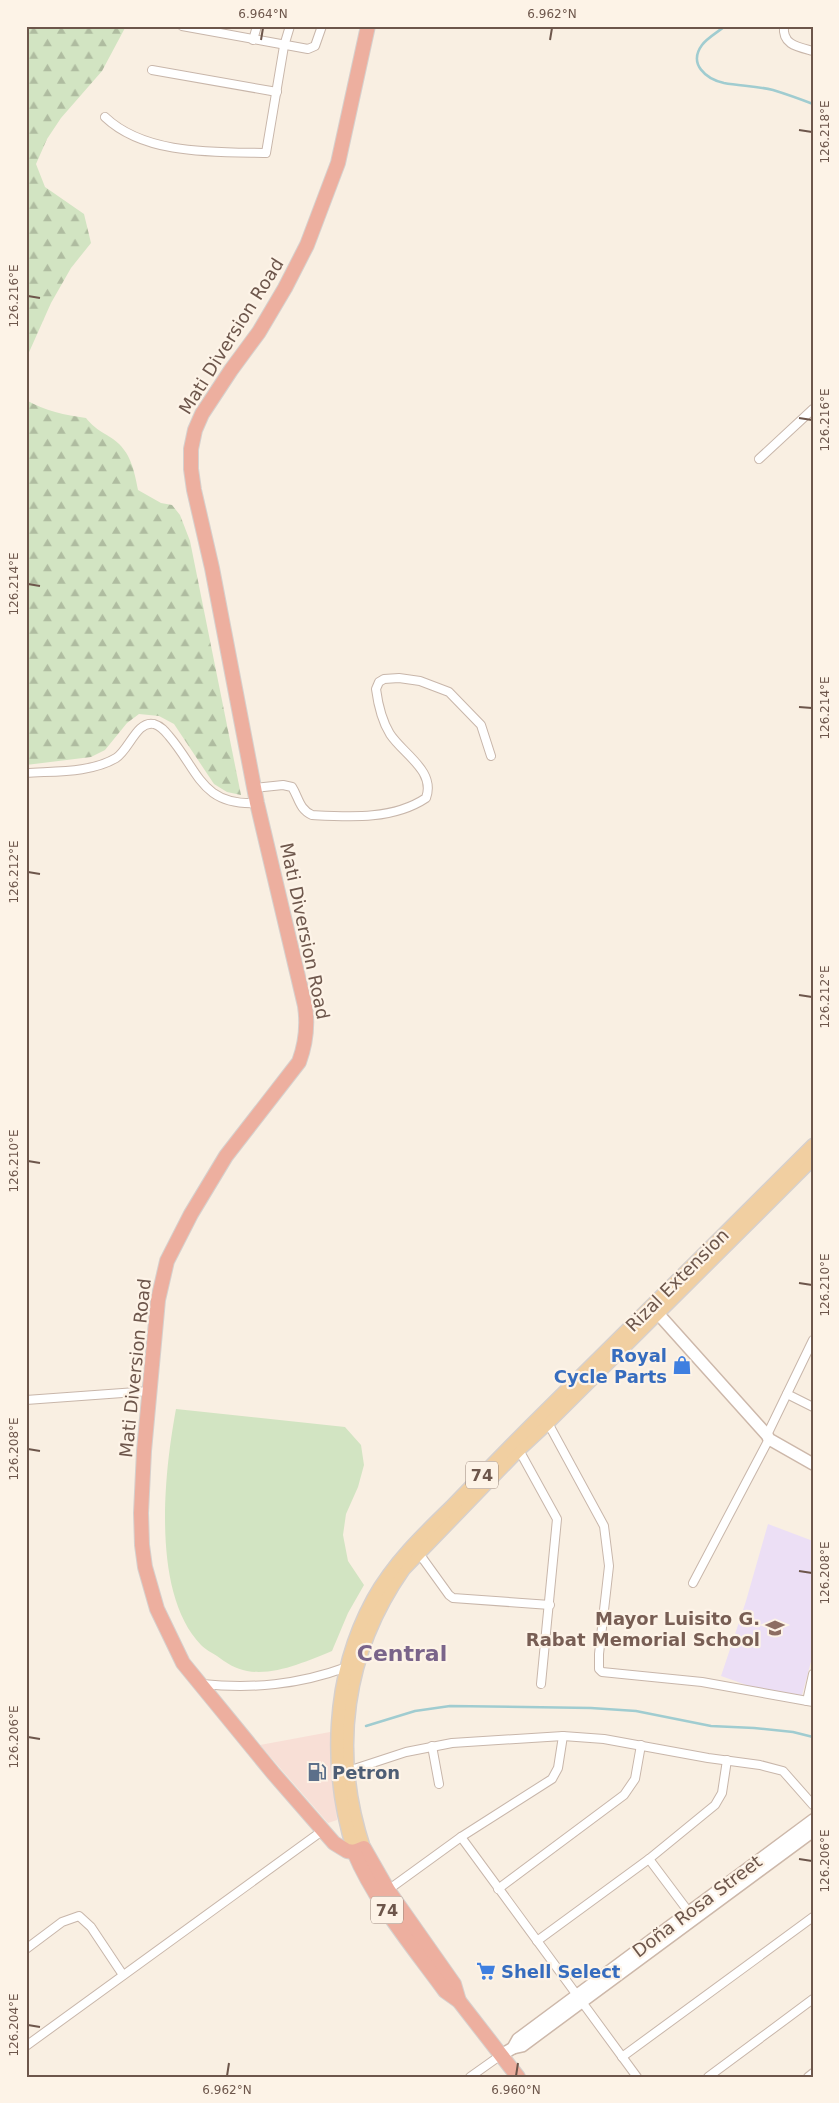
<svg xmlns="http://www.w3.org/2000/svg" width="839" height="2103" viewBox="0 0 839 2103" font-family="'DejaVu Sans',sans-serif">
  <defs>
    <pattern id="forest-firs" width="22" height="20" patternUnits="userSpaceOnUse" patternTransform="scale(1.25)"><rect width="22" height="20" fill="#d2e4c2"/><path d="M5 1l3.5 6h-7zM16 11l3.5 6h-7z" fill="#afbca0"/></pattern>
  </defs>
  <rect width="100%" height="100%" fill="#f9efe2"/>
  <path fill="#f8dfd6" d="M330,1732L337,1820L328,1823L260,1745Z"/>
  <path fill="#ecdff5" d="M768,1524L813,1541V1654L801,1699L769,1693L721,1676L746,1601Z"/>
  <g fill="url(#forest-firs)">
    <path d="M26,26H126L102,71L61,118L47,139L36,164L45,187L84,214L91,243L71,268L51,303L26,359Z"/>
    <path d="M26,400C45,411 65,415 86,418C96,430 101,431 113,439C131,452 134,470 138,490L161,503L172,505L180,515L190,541L241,795L227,792L214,784L174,724L159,716L139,714L127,723L105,750L91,757L26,765Z"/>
  </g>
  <path fill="#d2e4c2" d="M176,1409L345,1427L361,1445L364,1465L358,1487L346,1514L343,1535L348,1561L364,1585L348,1613L332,1651C307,1661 275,1676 247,1671C236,1669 226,1663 217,1656C212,1653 205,1649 201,1645C151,1593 164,1474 176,1409Z"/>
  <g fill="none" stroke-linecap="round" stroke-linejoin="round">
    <g stroke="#a0ccd0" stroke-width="2.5">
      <path d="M725,26C718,32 707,38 702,45C688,64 706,79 724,83C740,86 757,86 773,90C786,94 800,99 813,104"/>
      <path d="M366,1726L415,1711L450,1706L591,1708L636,1711L711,1726L754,1728L793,1732L813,1737"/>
    </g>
    <g stroke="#c8b6aa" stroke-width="10">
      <g id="street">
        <path d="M182,26L308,49L315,46L322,26"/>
        <path d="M784,26C782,45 798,47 813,51"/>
        <path d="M253,40L257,26"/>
        <path d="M152,70L277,92"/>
        <path d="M105,117C145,155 214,152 266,153L284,46L290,26"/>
        <path d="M759,459L813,409"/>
        <path d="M26,773C55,771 91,773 116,758C129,750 137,720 154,724C161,726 165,731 169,736C199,771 201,806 257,803"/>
        <path d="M254,788L283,785L292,787C299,798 299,809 312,815C350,817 393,820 426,798C436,771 403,754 390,734C382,721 378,704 376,689L379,682L384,679L399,678L420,681L449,692L481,725L491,756"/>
        <path d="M787,1394L813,1407"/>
        <path d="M26,1400L150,1391"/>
        <path d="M548,1423L604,1526L609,1566L599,1654V1669L602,1672L702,1682L813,1702"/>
        <path d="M767,1435L813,1340"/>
        <path d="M519,1450L557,1519L541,1684"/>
        <path d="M418,1552L449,1595L453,1598L550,1605"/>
        <path d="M693,1583L769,1439"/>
        <path d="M202,1684C252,1689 298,1685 347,1667L350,1668"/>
        <path d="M807,1701L813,1674"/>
        <path d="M432,1746L439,1784"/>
        <path d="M348,1771L406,1752L452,1743L563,1736L604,1739L708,1758L760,1765L783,1771L813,1805"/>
        <path d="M461,1837L637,2077"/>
        <path d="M649,1859L691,1915"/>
        <path d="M498,1889L624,1795L635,1779L641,1745"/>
        <path d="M388,1890L461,1837L552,1779L558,1768L563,1736"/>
        <path d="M537,1941L649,1859L715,1805L722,1793L727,1760"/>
        <path d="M26,1949L62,1922L79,1916L91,1927L123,1975"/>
        <path d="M26,2046L322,1831"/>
        <path d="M622,2057L813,1917"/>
        <path d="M470,2077L501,2055"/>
        <path d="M708,2077L813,1999"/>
        <path d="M808,2077L813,2073"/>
      </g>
    </g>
    <g stroke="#cdb8aa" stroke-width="14">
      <g id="secondary">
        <path d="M653,1308L767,1435L769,1439L813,1464"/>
        <path d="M513,2048L522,2046L813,1831"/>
        <path d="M501,2055L513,2048L518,2039L813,1820"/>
      </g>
    </g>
    <g stroke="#d6d0cd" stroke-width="15">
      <g id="primary">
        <path d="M364,1848C332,1751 345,1653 404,1569L519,1450L548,1423L813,1159"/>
        <path d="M354,1852C328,1770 331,1676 373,1599C393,1563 422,1535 451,1507C478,1479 505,1451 533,1423C626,1331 720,1238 813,1145"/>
      </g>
    </g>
    <g stroke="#d6d0cd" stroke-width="16">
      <g id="highway">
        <path d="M368,26L338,163L307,245L285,288L259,332L231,370L202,414L195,430L191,449V469L194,490L212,568L257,803L305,1006C308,1026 306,1043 299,1062L226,1156L191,1214L167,1261L158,1300L144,1451L141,1513L142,1545L145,1567L157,1609L183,1663L273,1773L334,1843L347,1851L354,1852L364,1848L388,1890L454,1984L459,2001"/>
        <path d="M354,1852C375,1902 413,1947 445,1991L459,2001L518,2077"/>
      </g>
    </g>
    <use href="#street" stroke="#fff" stroke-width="8"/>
    <use href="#secondary" stroke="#fff" stroke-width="11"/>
    <use href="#primary" stroke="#f1cfa1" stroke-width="12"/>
    <use href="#highway" stroke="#edaf9f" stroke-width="14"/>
  </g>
  <path fill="none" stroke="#6d564b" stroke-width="2" d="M261,40L263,28M550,40L552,28M799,130L812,132M28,296L40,298M799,418L812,420M28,584L40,586M799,707L812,708M28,872L40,874M799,995L812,997M28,1161L40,1163M799,1283L812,1285M28,1449L40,1451M799,1571L812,1573M28,1737L40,1739M799,1859L812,1861M28,2025L40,2027M227,2076L229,2063M516,2076L518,2063"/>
  <defs>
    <g id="shop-bare" transform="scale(1.5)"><path d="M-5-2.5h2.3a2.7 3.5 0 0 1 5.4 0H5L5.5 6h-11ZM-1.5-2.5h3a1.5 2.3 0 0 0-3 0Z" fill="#3f7fe0" stroke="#fdf3e7" stroke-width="2.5" paint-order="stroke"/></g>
    <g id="school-bare" transform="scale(1.5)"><path d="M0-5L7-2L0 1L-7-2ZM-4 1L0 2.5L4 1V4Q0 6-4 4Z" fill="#8d6e63" stroke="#fdf3e7" stroke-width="2.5" paint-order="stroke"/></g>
    <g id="fuel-bare" transform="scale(1.5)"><path d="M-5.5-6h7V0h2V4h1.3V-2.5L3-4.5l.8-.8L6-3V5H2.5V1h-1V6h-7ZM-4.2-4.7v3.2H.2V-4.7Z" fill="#5c6f8a" stroke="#fdf3e7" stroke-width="2.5" paint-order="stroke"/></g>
    <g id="supermarket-bare" transform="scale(1.5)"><path d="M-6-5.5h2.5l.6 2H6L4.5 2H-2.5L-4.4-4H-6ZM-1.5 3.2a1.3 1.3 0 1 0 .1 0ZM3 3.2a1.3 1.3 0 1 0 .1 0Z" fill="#3f7fe0" stroke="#fdf3e7" stroke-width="2.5" paint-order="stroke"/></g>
  </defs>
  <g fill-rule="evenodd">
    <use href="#shop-bare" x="682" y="1365"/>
    <use href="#school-bare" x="775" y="1628"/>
    <use href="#fuel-bare" x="317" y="1772"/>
    <use href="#supermarket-bare" x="486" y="1971"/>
  </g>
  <g text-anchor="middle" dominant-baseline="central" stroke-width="4.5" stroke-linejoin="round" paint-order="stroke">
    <g fill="#fdf3e7" stroke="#98857a" stroke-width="1">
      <rect x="466" y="1461.5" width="32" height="27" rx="4"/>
      <rect x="371" y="1896.5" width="32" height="27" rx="4"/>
    </g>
    <g font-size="16" font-weight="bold" fill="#6d564b">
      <text x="482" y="1475">74</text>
      <text x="387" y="1910">74</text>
    </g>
    <g font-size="18" fill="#6d564b" stroke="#fdf3e7">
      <text transform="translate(231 336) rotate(-58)">Mati Diversion Road</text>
      <text transform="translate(305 931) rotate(78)">Mati Diversion Road</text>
      <text transform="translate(677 1280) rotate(-45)">Rizal Extension</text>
      <text transform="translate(135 1368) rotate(-84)">Mati Diversion Road</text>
      <text transform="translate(697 1906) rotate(-37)">Doña Rosa Street</text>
    </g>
    <g font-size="18" font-weight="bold" fill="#366cbe" stroke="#fdf3e7" text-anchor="end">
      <text x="667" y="1355">Royal<tspan x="667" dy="21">Cycle Parts</tspan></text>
      <text x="501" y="1971" text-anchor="start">Shell Select</text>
    </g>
    <g font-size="18" font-weight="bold" fill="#785e54" stroke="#fdf3e7" text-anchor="end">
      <text x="760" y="1618">Mayor Luisito G.<tspan x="760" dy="21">Rabat Memorial School</tspan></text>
    </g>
    <g font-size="18" font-weight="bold" fill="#4e5e75" stroke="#fdf3e7" text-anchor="start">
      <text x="332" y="1772">Petron</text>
    </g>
    <g font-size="22" font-weight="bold" fill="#7a648a" stroke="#fdf3e7">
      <text x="402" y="1653">Central</text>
    </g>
  </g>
  <rect width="839" height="2103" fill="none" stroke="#fdf3e7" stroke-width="55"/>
  <rect x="28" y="28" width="784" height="2048" fill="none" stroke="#6d564b" stroke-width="2"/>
  <g font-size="12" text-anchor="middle" fill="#6d564b">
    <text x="263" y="18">6.964°N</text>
    <text x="552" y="18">6.962°N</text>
    <text transform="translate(825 132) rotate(-90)" y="4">126.218°E</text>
    <text transform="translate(14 296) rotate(-90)" y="4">126.216°E</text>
    <text transform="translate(825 420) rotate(-90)" y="4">126.216°E</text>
    <text transform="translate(14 584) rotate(-90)" y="4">126.214°E</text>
    <text transform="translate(825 708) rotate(-90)" y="4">126.214°E</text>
    <text transform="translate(14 872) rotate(-90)" y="4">126.212°E</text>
    <text transform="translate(825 997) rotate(-90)" y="4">126.212°E</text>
    <text transform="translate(14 1161) rotate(-90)" y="4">126.210°E</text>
    <text transform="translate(825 1285) rotate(-90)" y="4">126.210°E</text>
    <text transform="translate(14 1449) rotate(-90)" y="4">126.208°E</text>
    <text transform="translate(825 1573) rotate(-90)" y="4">126.208°E</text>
    <text transform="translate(14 1737) rotate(-90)" y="4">126.206°E</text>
    <text transform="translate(825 1861) rotate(-90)" y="4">126.206°E</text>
    <text transform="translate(14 2025) rotate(-90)" y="4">126.204°E</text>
    <text x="227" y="2094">6.962°N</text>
    <text x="516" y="2094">6.960°N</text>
  </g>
</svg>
